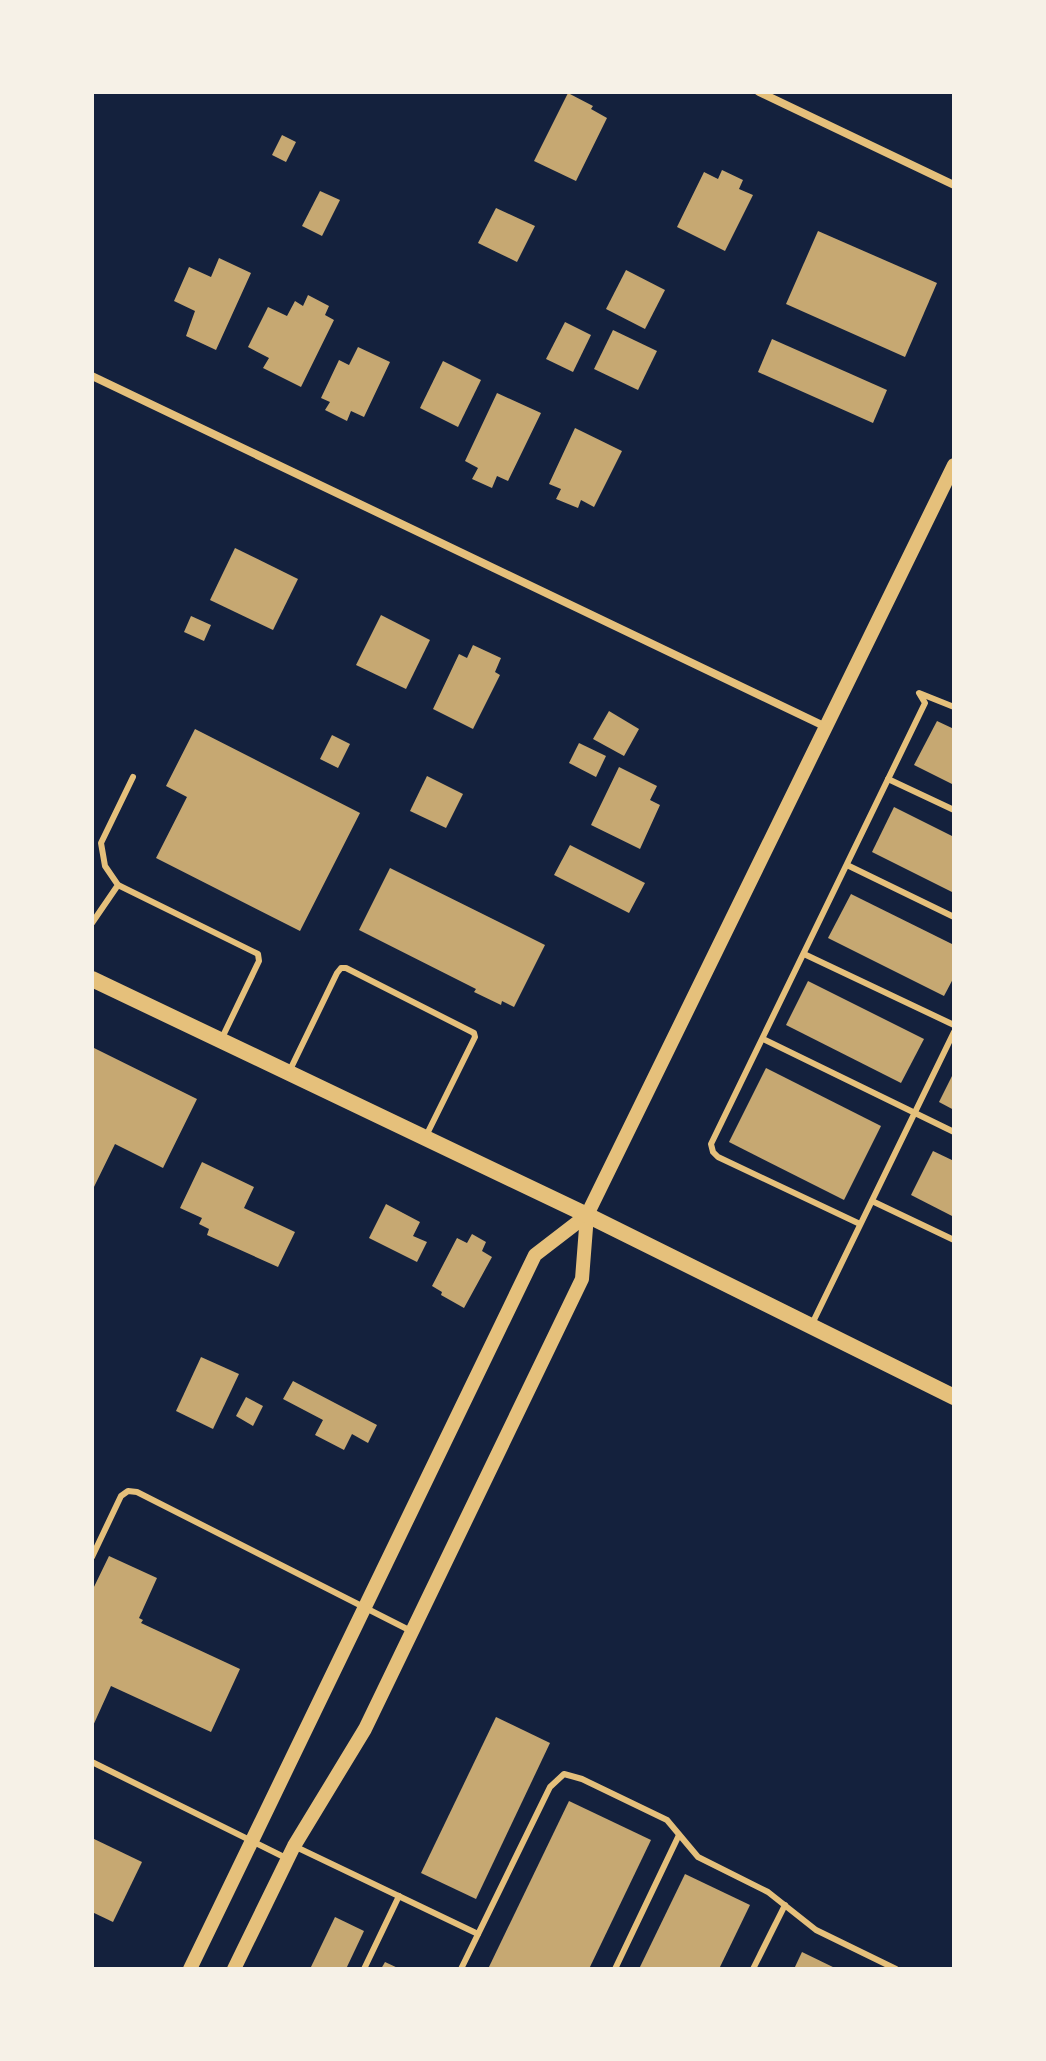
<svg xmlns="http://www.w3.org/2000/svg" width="1046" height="2061" viewBox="0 0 1046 2061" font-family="'Sofia Sans Condensed',sans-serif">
  <rect width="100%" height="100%" fill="#14213d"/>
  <g fill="#c6a872">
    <path d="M568,93L593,106L591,109L607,118L576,181L534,161Z"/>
    <path d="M282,135L296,142L286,162L272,155Z"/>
    <path d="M722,170L743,180L739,189L753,195L725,251L677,227L704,172L718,179Z"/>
    <path d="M320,191L340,200L322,236L302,226Z"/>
    <path d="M496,208L535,226L517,262L478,243Z"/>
    <path d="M818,231L937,283L905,357L786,304Z"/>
    <path d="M219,258L251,273L216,350L186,336L195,311L174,301L189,267L211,277Z"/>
    <path d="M626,270L665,290L645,329L606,309Z"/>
    <path d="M308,295L329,306L325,315L334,320L301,387L263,368L269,358L248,347L268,307L287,316L295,301L303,306Z"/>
    <path d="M565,322L591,335L573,372L546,359Z"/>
    <path d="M613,330L657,351L638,390L594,369Z"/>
    <path d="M772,339L887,390L873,423L758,372Z"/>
    <path d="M358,347L390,362L364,417L351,411L347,421L325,410L330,402L321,398L339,360L349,365Z"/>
    <path d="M443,361L481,380L458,427L420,408Z"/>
    <path d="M497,393L541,413L508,481L497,476L492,488L472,479L478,468L465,461Z"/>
    <path d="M575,428L622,451L594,507L581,500L578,508L556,499L561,489L549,484Z"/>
    <path d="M235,548L298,579L273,630L210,600Z"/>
    <path d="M381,615L430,640L406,689L356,665Z"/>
    <path d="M191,616L211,625L204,641L184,632Z"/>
    <path d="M473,645L501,658L495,672L500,675L473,729L433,709L459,654L467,658Z"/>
    <path d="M609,711L639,729L624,756L593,739Z"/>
    <path d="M937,721L954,729V785L914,765Z"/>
    <path d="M195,729L360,813L300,931L156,858L187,797L166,786Z"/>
    <path d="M332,735L350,744L338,768L320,759Z"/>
    <path d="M579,743L606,756L596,777L569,763Z"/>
    <path d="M619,767L657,786L650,800L660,805L640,849L591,825Z"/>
    <path d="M427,776L463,794L446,828L410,811Z"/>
    <path d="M894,807L954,837V893L872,852Z"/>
    <path d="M570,845L645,883L629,913L554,875Z"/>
    <path d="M390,868L545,945L514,1007L502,1001L501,1005L474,992L476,989L359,930Z"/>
    <path d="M851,894L954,945V977L944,996L828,938Z"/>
    <path d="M808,981L924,1039L901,1083L786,1025Z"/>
    <path d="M92,1047L197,1099L163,1168L115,1144L92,1191Z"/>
    <path d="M766,1068L881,1126L844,1200L729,1142Z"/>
    <path d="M954,1072V1110L939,1102Z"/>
    <path d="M933,1151L954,1161V1217L911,1195Z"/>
    <path d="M202,1162L254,1187L244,1208L295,1232L278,1267L207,1235L209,1229L199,1224L202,1218L180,1208Z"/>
    <path d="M386,1204L420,1222L413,1236L427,1242L417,1262L369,1238Z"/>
    <path d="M472,1234L486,1242L482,1251L492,1257L464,1308L441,1295L442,1292L432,1286L457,1238L467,1243Z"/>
    <path d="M201,1357L239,1374L213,1429L176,1411Z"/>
    <path d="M293,1381L377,1425L368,1443L352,1434L344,1450L315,1435L323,1420L283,1399Z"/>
    <path d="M246,1397L263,1406L253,1426L236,1416Z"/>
    <path d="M109,1556L157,1578L139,1618L143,1620L141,1623L240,1669L211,1732L111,1686L92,1728V1591Z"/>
    <path d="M496,1717L550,1743L476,1899L421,1873Z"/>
    <path d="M569,1801L651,1840L589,1969H488Z"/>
    <path d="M92,1838L142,1862L113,1922L92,1912Z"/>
    <path d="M685,1874L750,1905L719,1969H639Z"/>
    <path d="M335,1917L364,1931L346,1969H310Z"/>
    <path d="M802,1952L837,1969H794Z"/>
    <path d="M385,1962L400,1969H381Z"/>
  </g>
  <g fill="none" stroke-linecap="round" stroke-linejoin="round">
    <g stroke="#e5c07b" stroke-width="6">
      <path d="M888,779L954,810"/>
      <path d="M847,865L954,917"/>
      <path d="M118,885L258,954L259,961L221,1040"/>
      <path d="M92,923L118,885L105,866L101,843L133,777"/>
      <path d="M804,954L954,1025"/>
      <path d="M763,1039L954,1132"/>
      <path d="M289,1072L337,973L341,968H346L474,1033L475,1037L426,1136"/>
      <path d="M872,1201L954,1240"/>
      <path d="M860,1224L718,1157L713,1152L711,1144L925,703L919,693L954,707"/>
      <path d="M811,1326L954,1032"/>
      <path d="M92,1557L121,1496L128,1491L137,1492L411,1631"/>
      <path d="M92,1762L288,1859"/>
      <path d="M294,1846L478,1934"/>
      <path d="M364,1969L399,1896"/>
      <path d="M461,1969L550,1787L564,1774L582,1779L667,1820L698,1857L768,1892L816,1930L896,1969"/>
      <path d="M615,1969L679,1835"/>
      <path d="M753,1969L785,1905"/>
    </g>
    <g stroke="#e5c07b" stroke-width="8">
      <path d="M759,92L954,185"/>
      <path d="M92,376L824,726"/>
    </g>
    <g stroke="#e5c07b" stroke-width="14">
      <path d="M190,1969L535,1255L587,1215"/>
      <path d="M234,1969L294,1846L365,1729L582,1279L587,1215L954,465"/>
    </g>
    <path stroke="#e5c07b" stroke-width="16" d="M92,979L587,1215L954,1397"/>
  </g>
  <rect width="1046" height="2061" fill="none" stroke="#f6f1e7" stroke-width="188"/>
</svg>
